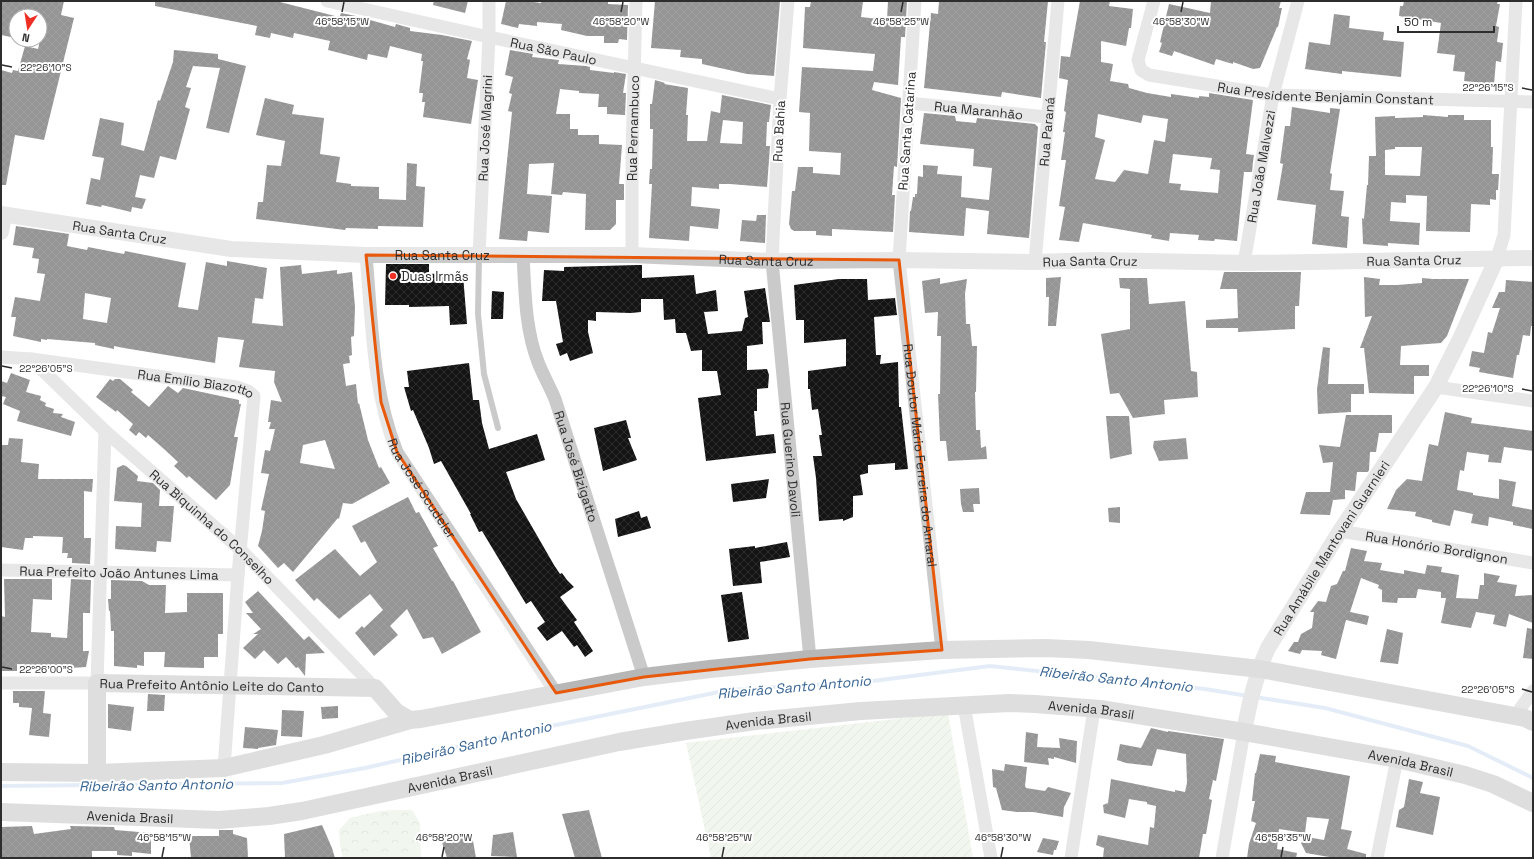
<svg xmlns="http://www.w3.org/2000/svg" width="1534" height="859" viewBox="0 0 1534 859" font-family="'Space Grotesk',sans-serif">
  <defs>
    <pattern id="forest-crowns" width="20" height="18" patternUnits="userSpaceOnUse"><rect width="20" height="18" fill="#e1ecd9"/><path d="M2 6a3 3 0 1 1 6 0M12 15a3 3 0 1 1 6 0" fill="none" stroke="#c1cbbb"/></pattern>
    <pattern id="garden-furrows" width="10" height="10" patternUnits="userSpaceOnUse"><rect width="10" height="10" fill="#e1ecd9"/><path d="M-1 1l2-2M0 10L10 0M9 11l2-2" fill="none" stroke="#c1cbbb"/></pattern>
    <pattern id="building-cross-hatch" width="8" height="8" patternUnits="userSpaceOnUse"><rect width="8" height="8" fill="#141414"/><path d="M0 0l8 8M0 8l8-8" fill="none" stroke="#2e2e2e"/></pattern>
  </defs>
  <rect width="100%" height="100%" fill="#fff"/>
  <path fill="url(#forest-crowns)" d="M396,810H412L420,823L421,858H343L340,846L339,830L350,818L380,811Z"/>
  <path fill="url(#garden-furrows)" d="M948,713L973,858H711L686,743Z"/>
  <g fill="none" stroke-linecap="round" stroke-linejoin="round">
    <g stroke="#c4d8ed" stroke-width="4">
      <path d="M1255,697L1325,708L1468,746L1533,778"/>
      <path d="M1,786L282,783L365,768L536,729L729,690L865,682L990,666L1205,689L1248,696"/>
    </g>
  </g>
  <g fill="url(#building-cross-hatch)" fill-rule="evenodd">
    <path d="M1,1H64L61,15L74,18L44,140L15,135L6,185H1V70L12,73L13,70L18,71L25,46L38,49L45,20L40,19V16H16V38L1,35Z"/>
    <path d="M155,1H276L335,16H340L341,13L356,16L395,27L396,24L410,28V31L442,35L472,41L467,59L470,60L467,78L478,80L471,124L423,117L425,102H422L423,93H419L423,61H421L422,54L390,46L387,58L368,54L367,60L328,50L330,41L294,33L293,38L271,33L270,38L255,35L257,26L155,6Z"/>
    <path d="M434,1H468L465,13L433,5Z"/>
    <path d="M506,1H526L541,3V1H608V4L628,5L627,40L619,39L618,43H604V36H587L561,30L562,24L537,22V26L519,24L518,28L501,24Z"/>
    <path d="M655,1H780L774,76L747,74L702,64V59L680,57L681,50L651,48Z"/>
    <path d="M811,1H863L861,17L887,20L888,1H907L905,37H901L898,85L874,82L872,90L901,98L897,167L894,166L892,195H895L893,232L832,229V236L816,235V231H794L791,229L789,224L792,191H795L798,167H813V173L840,175L841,153L809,151L810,113L799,112L802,67L873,71L875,54L803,48L805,7H810Z"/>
    <path d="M939,1H1048L1044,42H1046L1041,98L1002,92L1001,97L924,88L931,13L938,14Z"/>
    <path d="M1080,1H1110L1109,6L1133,9L1131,28H1129L1126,46L1101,41V62L1113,64L1110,81L1128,84L1129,88L1147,93L1171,97V94L1199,98V96L1209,97V93L1253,100L1246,154L1254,155L1253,162L1252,172H1244L1237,241L1215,239L1214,241L1198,240L1199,235L1170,233L1169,241L1151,238L1152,235L1083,223L1079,242L1059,240L1065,207L1059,206L1066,160H1061L1065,132H1063L1066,112L1064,111L1068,80L1059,78L1061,56L1070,57ZM1098,114L1141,123L1143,115L1168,119L1165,142L1154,140L1148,174L1124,170L1115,182L1095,179L1105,140L1095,137ZM1173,154L1212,158L1210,169L1220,170L1218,193L1180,190L1181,184L1169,183Z"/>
    <path d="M1211,1H1281L1279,8H1282L1278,27H1277L1260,68L1253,69L1233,62V64L1216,59L1214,65L1174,51L1172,56L1159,52L1162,43L1160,42L1169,4L1210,13Z"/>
    <path d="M1404,1H1498L1497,4H1500L1496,26L1499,27L1497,42L1503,43L1501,62L1496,61L1494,84L1464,81L1465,72L1453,71L1455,55L1437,53L1441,23L1399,16L1400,6H1403Z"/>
    <path d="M1334,14L1350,16L1349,28L1384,32L1383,40L1404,42L1401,77L1342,71V74L1305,69L1309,42L1330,45Z"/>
    <path d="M174,50L218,54V59L246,66L229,133L206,128L220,68L193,66L186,87L191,88L185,107L190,109L176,160L160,156L154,178L140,175L135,197L146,199L142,209L132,207L131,212L102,205L101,207L86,204L91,178L100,180L104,158L92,156L100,118L124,123L121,145L144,151L158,100L160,101L173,62Z"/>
    <path d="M510,50L533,54L532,57L559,60L558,64L586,66L590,67V70L614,73V72L626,74L623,93H626L625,115L607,114V107H598L599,94L579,93V91L560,89L556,114H570V129H578V135H599V144L622,145L619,184H624V200H616V224L610,230H585L586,194L563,192L562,195L551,194L554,163L529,164L527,194L552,196L549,233L528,231L527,241L499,239L512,112L508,111L512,94L509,93L513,77L505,75Z"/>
    <path d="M655,80L665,83L664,84L688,88L686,115H688L687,141H707L711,111L720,113L722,95L771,105L769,122H767L766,146H770L767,187L730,184H719V189L692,187L691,206L720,209L718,229L690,226L689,241L649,238L652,184H649L650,169H652L653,129H650V104H652ZM723,120L743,122L742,144L720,143Z"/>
    <path d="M265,98L294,105L292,114L324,118L320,154L340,157L336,182L351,184V186L379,187V199L406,200L407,163L417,164L416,186L425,187L423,227L378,226V229L346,228L345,230L256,219L258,202H263L267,165L281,166L285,141L256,135Z"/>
    <path d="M1292,107L1330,113V108L1340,109L1330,173L1332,174L1330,190L1344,191L1341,216L1349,217L1347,248L1312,244L1316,205L1277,200L1283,164L1280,163L1285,126H1290Z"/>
    <path d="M924,113L955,116L956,121L976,123L977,118L1035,124L1038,127L1029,238L987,234L989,211L966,208L964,236L909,232L910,211H911L913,197H915V194H917L918,176L923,177V165L938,166L937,174L962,176L961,197L989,200L992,168L973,166L974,149L920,144Z"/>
    <path d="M1423,115L1448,117V115H1464V120H1491V147H1493L1492,174H1499L1498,190H1496V200L1490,199V205L1471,204L1470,232L1426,231L1427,196L1406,195V203L1391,202L1390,221L1420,223L1419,245L1388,243V246L1363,244L1362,218L1364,219L1367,185H1368L1369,156H1376L1375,117L1395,116V118L1423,117ZM1395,147H1422L1420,176L1385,175V150L1395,149Z"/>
    <path d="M757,215H766L765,243L740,241L742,220L756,221Z"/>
    <path d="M16,226L69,234L67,246L87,250L88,247L124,254L125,251L186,263L178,307L198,310L206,262L227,266V261L267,268L263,299L255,298L252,323L283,326L280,267L301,265L302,274L337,270V274L352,272L355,307L354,336L351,337L352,355L349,356L350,363L343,364L346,386L356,384L358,404L359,403L368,440L379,468L381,467L390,483L352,504L343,503L339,519L338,518L293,572L284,563L278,568L258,546L262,531L265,511L261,510L269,474L261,473L265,450L270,451L275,429H269L271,422H268L271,400L282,402L274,382L275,371L239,367L244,340L218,337L215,363L124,348L114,346V349L95,345V343L47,339V340L41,339V342L13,336L16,317H11L15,297L40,301L45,274L37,273L39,259L32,258L34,248L13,245ZM85,293L111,298L107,323L83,319ZM325,440L335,469L300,463L303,445Z"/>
    <path d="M386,264H429V274L449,273L448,277L463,275L467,324L450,325L449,306L409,307V305H385Z"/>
    <path d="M638,265H642V278L694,275L696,294L716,290L718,311L704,312L708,334L742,331L745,318L748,317L744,291L765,288L770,322H762L763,344L747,346V370L767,369L769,375L768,388L757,389V411H754L756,436L774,434L776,453L706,461L698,398L721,395L717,371H702V350L691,351L686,333H676L675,319L664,320L663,299H641V312L631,313L596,312V321L588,320V332L593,353L570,361L567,353L560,356L556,344L563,342L556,301H542L544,270L564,271V267Z"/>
    <path d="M1224,272H1301L1299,306H1295V329L1238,332V328H1206V320L1238,318L1237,289H1220Z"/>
    <path d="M1061,277L1056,326H1048L1049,297H1046V278Z"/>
    <path d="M1364,277L1380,279L1379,285H1397L1422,283V278L1433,279H1469L1447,336L1441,343L1401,346L1400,365H1429V376H1414V394L1369,393L1364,348H1360L1372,316L1365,317Z"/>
    <path d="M940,278V284L967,279L965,294L966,324H970L972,346H977L976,392H975L976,430H980L981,448L986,446L987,459L948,461L946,441H940L938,394H940L941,336H937L938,312L925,313L922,281Z"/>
    <path d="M1119,278H1147L1149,304L1185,301L1191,371L1197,372L1198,397L1164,400L1165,414L1133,418L1119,393L1110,394L1101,334L1130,329V289L1120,288Z"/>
    <path d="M839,279H867L868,300L895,298L897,315L874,317L876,355H881L880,364L898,362L899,407H901L908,469L895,470V463L868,465V473L860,475L863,495L853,496V517L843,521V519L819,521L816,478L813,456H822L819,435H822L818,409L812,410L810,389H808V371L846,366V339L804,343V320H796L794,285Z"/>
    <path d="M1506,280L1533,282V326H1531L1530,336L1523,335L1519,355H1517L1513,378L1479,372L1480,368L1469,366L1472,351L1484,353L1488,332L1492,333L1500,308H1492L1499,292H1505Z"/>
    <path d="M492,291L504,292L503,319H491Z"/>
    <path d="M1323,347L1330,348L1328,384H1364V394H1351V412L1318,414L1317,389Z"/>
    <path d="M469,363L473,400H479L482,423L489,449L537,434L545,460L506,472L516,499L554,565L560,574L562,573L567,580L574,587L560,597L577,620L574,622L593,651L585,657L577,645L574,647L562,631L547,641L537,628L545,622L531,601L526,604L482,531L479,532L470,514H471L441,461L434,464L429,448L413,410L411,411L404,387H409L407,371Z"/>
    <path d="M11,373L30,380L26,392L41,396L40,400L46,403L45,406L54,409L53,413L63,414L61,417L75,422L71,436L17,421L20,411L3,404L6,397L1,396V381L7,383Z"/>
    <path d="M110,379L113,381L115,379H120L133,390L131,392L149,407L168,386L178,393L183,388L239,400V404H241L234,437H238L230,485L216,500L189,476L187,478L174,466L178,462L164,449L148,435L146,438L139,432L136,436L129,430L133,424L117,410L116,412L96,397Z"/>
    <path d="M1445,412L1472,418L1471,423L1533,431V451L1504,447L1501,463L1488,462L1489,455L1467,452L1464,471L1460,470L1457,490L1473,493V495L1499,499V479L1516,482L1512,506L1533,510V529L1513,525V522L1489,517L1488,526L1471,523L1473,514L1454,510L1450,526L1432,522V520L1415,516L1416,512L1387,509L1396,490L1407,479L1422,481L1429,444L1438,446Z"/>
    <path d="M1346,415H1392V433H1379L1376,452H1370L1369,470L1368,472H1357L1355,491L1345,490V499L1333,500L1330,515L1300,514L1306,492H1330L1333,462L1323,463L1319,445L1340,447Z"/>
    <path d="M1106,416H1129L1132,454L1110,459Z"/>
    <path d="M626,420L631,438H628L637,460L603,471L594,428Z"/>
    <path d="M9,438L23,439L21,462L39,464L38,479H93L92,492L84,491V538H91L90,564L72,563V558H67L68,553H62L63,537L33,536V538H25L23,550L1,547L2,498H1V445H8Z"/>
    <path d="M1186,438L1188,459L1159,461L1153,447L1154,441Z"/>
    <path d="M123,465L126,466L138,476L137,481L153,483L160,490L159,506H174L171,542L157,541L156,552L115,549L116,526L141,527L142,503L114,501L117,468Z"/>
    <path d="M769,479L766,498L733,502L731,484Z"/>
    <path d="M979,488L980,504H973L974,512H963L961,504L960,489Z"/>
    <path d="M408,497L416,513L419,512L438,546L433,548L452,581H453L481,632L442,654L433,637L423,639L407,609L390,626L398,635L374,656L355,633L362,626L364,628L383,610L370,594L339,619L317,598L314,601L295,580L335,549L360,576L377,562L365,541L361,543L352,526Z"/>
    <path d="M1120,507V523L1109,522L1108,508Z"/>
    <path d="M639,511L641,518L647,516L651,528L618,537L615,519Z"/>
    <path d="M787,542L790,557L760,562L762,583L733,586L729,549L755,546V548Z"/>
    <path d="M1351,548L1367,551L1364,561L1382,563L1380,570L1404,574V570L1425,574L1427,565L1442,567L1441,572L1459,575L1456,598L1478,599L1480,585H1484V573L1500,576L1497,582L1517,585L1515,596L1533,595V623L1509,614L1506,627L1493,624L1495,615L1476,612L1471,628L1441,623L1446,598H1441V592L1418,589L1416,598H1398L1397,603L1382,602V590L1378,588L1379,585L1361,578L1350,612L1369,616L1367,625L1346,620L1336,659L1321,655L1322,651L1302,650L1300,654L1288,651L1294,642H1298L1301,634L1312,628L1314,612H1310L1318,601L1326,602L1331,586L1337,584L1343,571H1345Z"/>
    <path d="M4,579H52V600L33,599L31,632L51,633V637L67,638L71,579L91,580L90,613H83V651H89L86,667L71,668L17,664V671H1V616L5,617Z"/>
    <path d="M111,580L142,581L149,585H166L165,613L187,612V593H223V634H218V657H204V668L164,667L165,652H144V666L137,665V668L114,666V631H111L110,611H109L108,599H111Z"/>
    <path d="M258,591L304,640L309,636L325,653L306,654L305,676L298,667L296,668L286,657L278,664L264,650L255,659L243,648L258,634H253L261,629L246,613H253L245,602Z"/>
    <path d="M742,592L749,639L728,642L721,595Z"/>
    <path d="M1527,628L1533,629V659L1523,658Z"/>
    <path d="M1387,629L1403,633L1398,664L1380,662Z"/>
    <path d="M13,691H45L43,713L51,714L49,737L29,735L32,708L19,707V703H13Z"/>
    <path d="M148,694L165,695L164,711H147Z"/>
    <path d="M108,704L134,707L131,731L108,728Z"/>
    <path d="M338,706V718L322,719L321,707Z"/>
    <path d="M282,710L304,711L302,737L281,736Z"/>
    <path d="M245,727L278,730L276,745L258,748V749L243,748Z"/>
    <path d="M1151,728L1168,732V731L1224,739L1216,781L1213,780L1209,799L1212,800L1206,834H1203L1199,858H1103L1104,848L1096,845L1098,835L1148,845L1150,827L1154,828L1156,806L1147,804V802L1129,799L1125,818L1104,813L1103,805L1108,803L1111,779L1175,792V790L1185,792L1187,783L1186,754L1157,749L1152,766L1126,763L1117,760L1120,744L1141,748Z"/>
    <path d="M1026,732L1038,734L1037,747L1060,748L1059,738L1077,741L1076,763L1054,757V759L1048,758L1049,765L1024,762Z"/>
    <path d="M1260,754L1276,756L1275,762L1350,776L1341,829L1352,831L1347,849L1366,854V858H1335L1306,853L1301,843L1307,837L1324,840L1329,819L1307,817L1305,833L1279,829L1277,849L1297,853L1296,858H1247L1249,844L1256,823L1251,821L1255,801H1252L1255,773H1256Z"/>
    <path d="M1005,764L1027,767L1025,786L1026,788L1045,791L1048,787L1071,793L1064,807L1063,817L1033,812H1017L1002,810L996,788L993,787L992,769L1004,771Z"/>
    <path d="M1409,779L1423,782L1420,793L1440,797L1433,835L1396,827L1399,810L1404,807Z"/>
    <path d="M589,810L602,858H575L562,814Z"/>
    <path d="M322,825L332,848L335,858H285L284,834Z"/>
    <path d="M32,826L34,834L71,829L70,826L114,827L115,830L151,833V854L132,852V856L117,855V851H92V858H1V827Z"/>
    <path d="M219,830H233V834L247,838L248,858H191L189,836H219Z"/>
    <path d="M513,832L517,857L491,856L493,835Z"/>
    <path d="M472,835L476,858H447L441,839Z"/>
    <path d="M1043,838L1059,841L1056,850H1054L1053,855L1037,852Z"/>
  </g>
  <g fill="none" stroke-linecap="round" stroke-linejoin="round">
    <path stroke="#cacaca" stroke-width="6" d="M479,256L478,314L484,374L498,428"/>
    <g stroke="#cacaca" stroke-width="13">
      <path id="s1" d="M327,1L489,37L780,99"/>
      <path id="s2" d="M788,1L780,99L772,261L810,659"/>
      <path id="s3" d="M915,1L899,260L942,650"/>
      <path id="s4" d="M1154,1L1138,60L1141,70L1149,75L1273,95L1533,102"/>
      <path id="s5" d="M909,103L1047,117"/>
      <path id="s6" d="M366,255C372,321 372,390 397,452L556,693"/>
      <path id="s7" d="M523,255C525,290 525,329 538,362C543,375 550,387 555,399L644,677"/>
      <path id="s8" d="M632,255V156L636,1"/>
      <path id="s9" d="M479,256L489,37V1"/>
      <path d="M1497,258L1504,235L1516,1"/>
      <path id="s10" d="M1035,262L1058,1"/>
      <path id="s11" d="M1244,263L1273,95L1298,1"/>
      <path id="s12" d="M1,357L31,359L105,431L240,549L375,688"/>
      <path id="s13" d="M31,359L237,387L248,391L254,396L238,575L224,768"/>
      <path d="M1436,387L1533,401"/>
      <path id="s14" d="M1340,531L1533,563"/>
      <path id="s15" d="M1,570L238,575"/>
      <path d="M1,683H97L105,431"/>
      <path d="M964,705L991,858"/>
      <path d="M1515,716L1533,691"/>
      <path d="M1071,858L1094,709"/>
      <path d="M1222,858L1244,732"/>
      <path d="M1377,858L1397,759"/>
    </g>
    <g stroke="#cacaca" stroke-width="16">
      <path id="s16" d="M1,214L231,249L366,255H632L772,261L899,260L1035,262L1097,260L1249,263L1533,258"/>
      <path d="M1,232L4,215"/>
      <path id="s17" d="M1244,732C1249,704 1256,674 1268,648L1340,531L1436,387L1460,339L1497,258"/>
    </g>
    <g stroke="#b7b7b7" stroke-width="18">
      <path d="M1,772L97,773L224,768L324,745L410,720L421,719L644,677L710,669L810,659L942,650L1046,648L1089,650L1260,669L1525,718L1533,722"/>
      <path id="s18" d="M97,773V683L375,688L396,712L410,720"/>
      <path id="s19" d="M1,812L219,820L269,816L302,811L619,742L685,731L755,721L861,711L1009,703L1035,704L1100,709L1244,732L1397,759L1465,775L1493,784L1533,803"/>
    </g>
  </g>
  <path d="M0 0H1534V859H0ZM366,255L899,260L942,650L810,659L644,677L556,693L397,452L381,402Z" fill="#fff" fill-opacity=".55" fill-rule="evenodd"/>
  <path fill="none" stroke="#e8590c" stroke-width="3" stroke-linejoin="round" d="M366,255L899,260L942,650L810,659L644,677L556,693L397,452L381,402Z"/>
  <path fill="none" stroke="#2d2d2d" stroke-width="1.5" d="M342,12L344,2M621,12L623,2M901,12L903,2M1181,12L1183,2M2,65L12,67M1522,88L1532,90M2,366L12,368M1522,389L1532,391M2,667L12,669M1522,689L1532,692M162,857L164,847M442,857L444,847M722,857L724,847M1001,857L1003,847M1281,857L1283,847"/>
  <circle fill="#ef2f24" stroke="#fff" stroke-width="1.5" cx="393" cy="276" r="4"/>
  <g text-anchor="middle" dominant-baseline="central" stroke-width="4" stroke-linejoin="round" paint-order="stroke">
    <g font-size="13" fill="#2d2d2d" stroke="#fff">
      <text stroke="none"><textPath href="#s1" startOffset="232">Rua São Paulo</textPath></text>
      <text stroke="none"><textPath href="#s4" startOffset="259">Rua Presidente Benjamin Constant</textPath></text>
      <text stroke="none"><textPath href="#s5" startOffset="70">Rua Maranhão</textPath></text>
      <text stroke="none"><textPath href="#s9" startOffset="128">Rua José Magrini</textPath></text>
      <text stroke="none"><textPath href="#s8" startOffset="127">Rua Pernambuco</textPath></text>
      <text transform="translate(779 131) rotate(-87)">Rua Bahia</text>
      <text transform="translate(907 131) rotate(-86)">Rua Santa Catarina</text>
      <text stroke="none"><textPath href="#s10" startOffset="131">Rua Paraná</textPath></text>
      <text stroke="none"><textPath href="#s11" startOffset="98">Rua João Malvezzi</textPath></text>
      <text stroke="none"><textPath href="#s16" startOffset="120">Rua Santa Cruz</textPath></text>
      <text stroke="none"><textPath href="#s16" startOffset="444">Rua Santa Cruz</textPath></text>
      <text stroke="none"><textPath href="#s16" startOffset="768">Rua Santa Cruz</textPath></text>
      <text stroke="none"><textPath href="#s16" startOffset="1416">Rua Santa Cruz</textPath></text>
      <text stroke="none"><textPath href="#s16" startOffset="1092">Rua Santa Cruz</textPath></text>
      <text stroke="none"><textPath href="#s13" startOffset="167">Rua Emílio Biazotto</textPath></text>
      <text stroke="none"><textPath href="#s3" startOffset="456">Rua Doutor Mário Ferreira do Amaral</textPath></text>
      <text stroke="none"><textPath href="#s2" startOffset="460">Rua Guerino Davoli</textPath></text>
      <text stroke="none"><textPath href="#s7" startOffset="220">Rua José Bizigatto</textPath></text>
      <text stroke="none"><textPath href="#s6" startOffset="244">Rua José Scudeler</textPath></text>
      <text stroke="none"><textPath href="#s12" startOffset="277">Rua Biquinha do Conselho</textPath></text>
      <text stroke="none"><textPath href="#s14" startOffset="98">Rua Honório Bordignon</textPath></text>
      <text stroke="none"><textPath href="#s17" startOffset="206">Rua Amábile Mantovani Guarnieri</textPath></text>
      <text stroke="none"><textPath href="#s15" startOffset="118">Rua Prefeito João Antunes Lima</textPath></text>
      <text stroke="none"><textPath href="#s18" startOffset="205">Rua Prefeito Antônio Leite do Canto</textPath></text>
      <text stroke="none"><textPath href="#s19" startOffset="1101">Avenida Brasil</textPath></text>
      <text stroke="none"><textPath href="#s19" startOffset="777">Avenida Brasil</textPath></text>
      <text stroke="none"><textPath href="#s19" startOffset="1425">Avenida Brasil</textPath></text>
      <text stroke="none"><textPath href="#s19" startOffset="453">Avenida Brasil</textPath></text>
      <text stroke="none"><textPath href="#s19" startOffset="129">Avenida Brasil</textPath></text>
    </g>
    <g font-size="13" fill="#2d2d2d" stroke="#fff" text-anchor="start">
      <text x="401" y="276">Duas Irmãs</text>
    </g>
    <g font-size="14" font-style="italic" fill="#376493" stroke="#fff">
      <text transform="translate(1116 679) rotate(6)">Ribeirão Santo Antonio</text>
      <text transform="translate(794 687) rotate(-5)">Ribeirão Santo Antonio</text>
      <text transform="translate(476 743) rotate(-13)">Ribeirão Santo Antonio</text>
      <text transform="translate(156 785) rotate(-1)">Ribeirão Santo Antonio</text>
    </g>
  </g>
  <g font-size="10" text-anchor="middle" fill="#2d2d2d" stroke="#fff" stroke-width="4" stroke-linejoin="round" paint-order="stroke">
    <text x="342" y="25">46°58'15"W</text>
    <text x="621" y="25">46°58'20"W</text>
    <text x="901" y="25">46°58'25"W</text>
    <text x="1181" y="25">46°58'30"W</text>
    <text x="46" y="71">22°26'10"S</text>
    <text x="1488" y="91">22°26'15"S</text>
    <text x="46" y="372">22°26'05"S</text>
    <text x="1488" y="392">22°26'10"S</text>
    <text x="46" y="673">22°26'00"S</text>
    <text x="1488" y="693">22°26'05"S</text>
    <text x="164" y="841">46°58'15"W</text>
    <text x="444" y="841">46°58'20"W</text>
    <text x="724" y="841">46°58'25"W</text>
    <text x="1003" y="841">46°58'30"W</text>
    <text x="1283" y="841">46°58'35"W</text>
  </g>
  <rect width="1534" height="859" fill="none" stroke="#2d2d2d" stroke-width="4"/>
  <g transform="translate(28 28) rotate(192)"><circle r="19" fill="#ffffff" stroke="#ababab"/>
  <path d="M0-3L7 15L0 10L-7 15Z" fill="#ef2f24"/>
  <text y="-6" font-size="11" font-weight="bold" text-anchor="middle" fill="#2d2d2d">N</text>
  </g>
  <path d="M1398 26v6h96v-6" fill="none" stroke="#2d2d2d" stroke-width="2"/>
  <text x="1404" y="26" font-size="12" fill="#2d2d2d" stroke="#ffffff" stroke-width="3" paint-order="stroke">50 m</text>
</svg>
